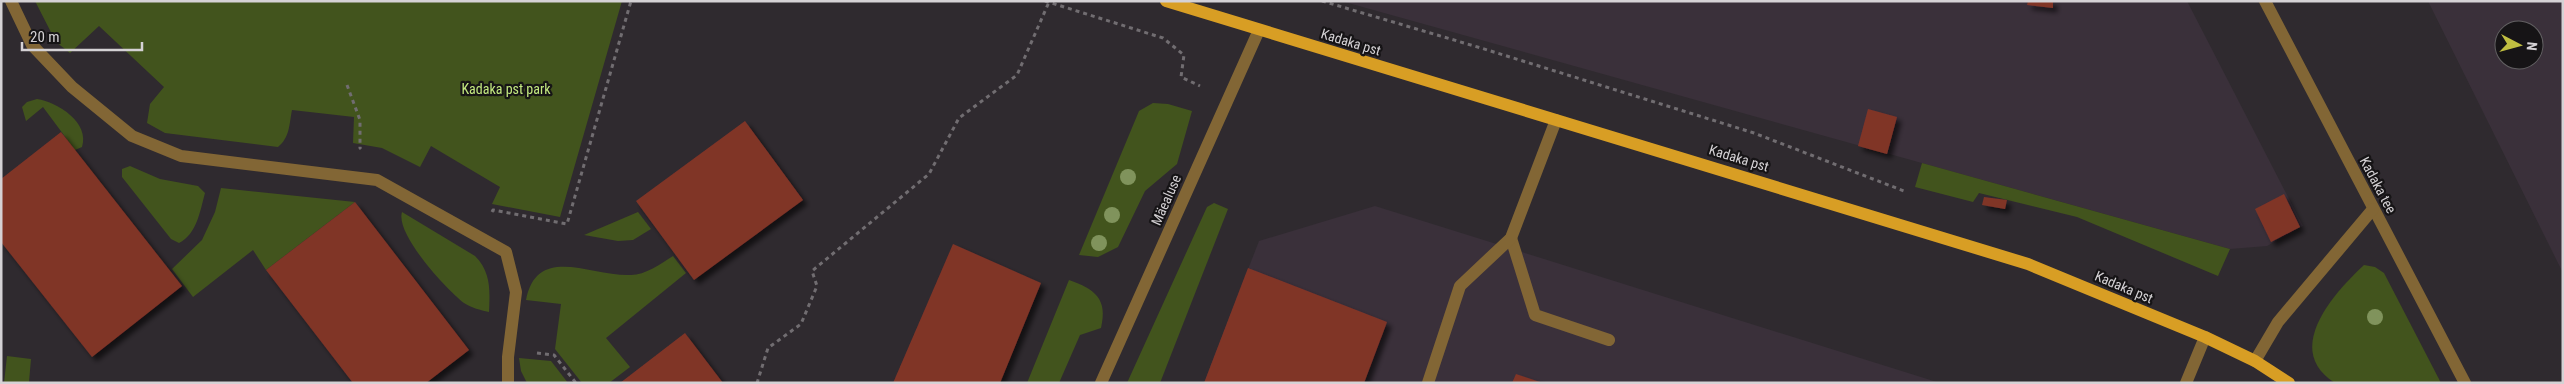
<svg xmlns="http://www.w3.org/2000/svg" width="2564" height="384" viewBox="0 0 2564 384" font-family="'Roboto Condensed',sans-serif">
  <defs>
    <filter id="shadow"><feDropShadow dx="4.5" dy="4.5" stdDeviation="2.5" flood-color="#0009"/></filter>
  </defs>
  <rect width="100%" height="100%" fill="#2f2a2f"/>
  <g fill="#3a303a" fill-rule="evenodd">
    <path d="M1341,1H2187L2303,226L2267,246L2230,249Z"/>
    <path d="M2428,1H2563V273ZM2504,30H2534V60H2504Z"/>
    <path d="M1375,206L1940,383H1204L1259,241Z"/>
  </g>
  <g fill="#42541d">
    <path d="M35,1H622L560,217L492,204L500,187L431,146L420,167L382,148L353,143L354,117L292,110C289,125 290,137 278,147L165,133L147,123L150,104L164,87L99,26L70,53L56,42Z"/>
    <path d="M37,99C58,102 90,123 82,147L75,150L43,107L26,121L22,107L27,102Z"/>
    <path d="M1153,103L1168,104L1192,111L1177,164L1145,191L1118,247L1098,257L1079,255L1139,111Z"/>
    <path d="M1922,163L2230,249L2218,276L2077,217L1979,193L1973,202L1915,187Z"/>
    <path d="M130,166L160,179L198,186L205,193C200,211 197,234 179,243L171,239L122,177V169Z"/>
    <path d="M221,188L355,202L266,270L253,250L193,297L172,269L202,240L215,212Z"/>
    <path d="M1214,203L1228,209L1160,383H1127L1207,207Z"/>
    <path d="M402,212L475,256C491,272 490,290 489,312C480,310 472,308 464,303C446,289 395,234 402,212Z"/>
    <path d="M638,212L651,229L633,240L618,241L584,235Z"/>
    <path d="M673,256L686,273L606,338L630,367L609,383H582L555,349L561,304L526,300C537,243 592,277 631,275C645,275 661,264 673,256Z"/>
    <path d="M2364,265L2375,267L2384,273L2441,383H2335C2282,350 2334,293 2364,265Z"/>
    <path d="M1069,280C1095,289 1108,299 1101,328L1080,335L1059,383H1027Z"/>
    <path d="M7,356L31,359L29,382L32,383H4Z"/>
    <path d="M519,358L551,361L568,383H527L521,371Z"/>
  </g>
  <g fill="#803428" filter="url(#shadow)">
    <path d="M2028,1H2053V8L2027,5Z"/>
    <path d="M1868,109L1897,117L1887,154L1858,146Z"/>
    <path d="M745,121L803,200L694,280L636,201Z"/>
    <path d="M61,132L182,286L92,357L1,242V179Z"/>
    <path d="M2284,194L2300,227L2271,242L2255,209Z"/>
    <path d="M1984,197L2007,200L2005,209L1982,205Z"/>
    <path d="M355,202L469,350L426,383H353L266,270Z"/>
    <path d="M953,244L1041,283L1000,383H893Z"/>
    <path d="M1248,268L1387,322L1364,383H1204Z"/>
    <path d="M685,333L723,383H620Z"/>
    <path d="M1516,374L1540,382V383H1512Z"/>
  </g>
  <g fill="none" stroke-linecap="round" stroke-linejoin="round">
    <g stroke="#716d71" stroke-width="3" stroke-dasharray="4 4" stroke-linecap="butt">
      <path d="M1045,1L1163,38L1184,55L1181,77L1200,86"/>
      <path d="M1322,1L1481,48L1754,133L1904,191"/>
      <path d="M347,85L360,120V148L361,149"/>
      <path d="M492,212L493,210L567,224L631,1"/>
      <path d="M537,353L554,355L576,383"/>
      <path d="M757,383L768,348L801,324L817,286L812,271L929,174L959,118L1017,75L1049,2"/>
    </g>
    <g stroke="#826635" stroke-width="12">
      <path d="M11,1L32,45L72,87L132,136L181,156L377,180L506,252L516,292L508,357V383"/>
      <path d="M2265,1L2465,383"/>
      <path d="M1511,238L1535,315L1609,340"/>
      <path d="M2255,361L2278,322L2373,209"/>
      <path d="M1101,383L1259,30"/>
      <path d="M1428,383L1460,286L1511,238L1556,120"/>
      <path d="M2186,383L2205,337"/>
    </g>
    <path stroke="#d89e24" stroke-width="12" d="M1166,1L2028,264L2205,337L2255,361L2289,383"/>
  </g>
  <g fill="#80935c">
    <circle cx="1128" cy="177" r="8"/>
    <circle cx="1112" cy="215" r="8"/>
    <circle cx="1099" cy="243" r="8"/>
    <circle cx="2375" cy="317" r="8"/>
  </g>
  <g text-anchor="middle" dominant-baseline="central" stroke-width="4.5" stroke-linejoin="round" paint-order="stroke">
    <g font-size="14" fill="#d5d2d5" stroke="#161416">
      <text transform="translate(1351 42) rotate(17)">Kadaka pst</text>
      <text transform="translate(1739 158) rotate(17)">Kadaka pst</text>
      <text transform="translate(2378 185) rotate(62)">Kadaka tee</text>
      <text transform="translate(1166 200) rotate(-66)">Mäealuse</text>
      <text transform="translate(2124 287) rotate(23)">Kadaka pst</text>
    </g>
    <g font-size="14" fill="#c3e980" stroke="#161416">
      <text x="506" y="89">Kadaka pst park</text>
    </g>
  </g>
  <rect width="2564" height="384" fill="none" stroke="#d5d2d5" stroke-width="5"/>
  <g transform="translate(2519 45) rotate(96)"><circle r="24" fill="#161416" stroke="#626062"/>
  <path d="M0-4L9 19L0 12L-9 19Z" fill="#c0be41"/>
  <text y="-8" font-size="14" font-weight="bold" text-anchor="middle" fill="#d5d2d5">N</text>
  </g>
  <path d="M22 42v8h120v-8" fill="none" stroke="#d5d2d5" stroke-width="2.5"/>
  <text x="30" y="42" font-size="15" fill="#d5d2d5" stroke="#161416" stroke-width="4" paint-order="stroke">20 m</text>
</svg>
